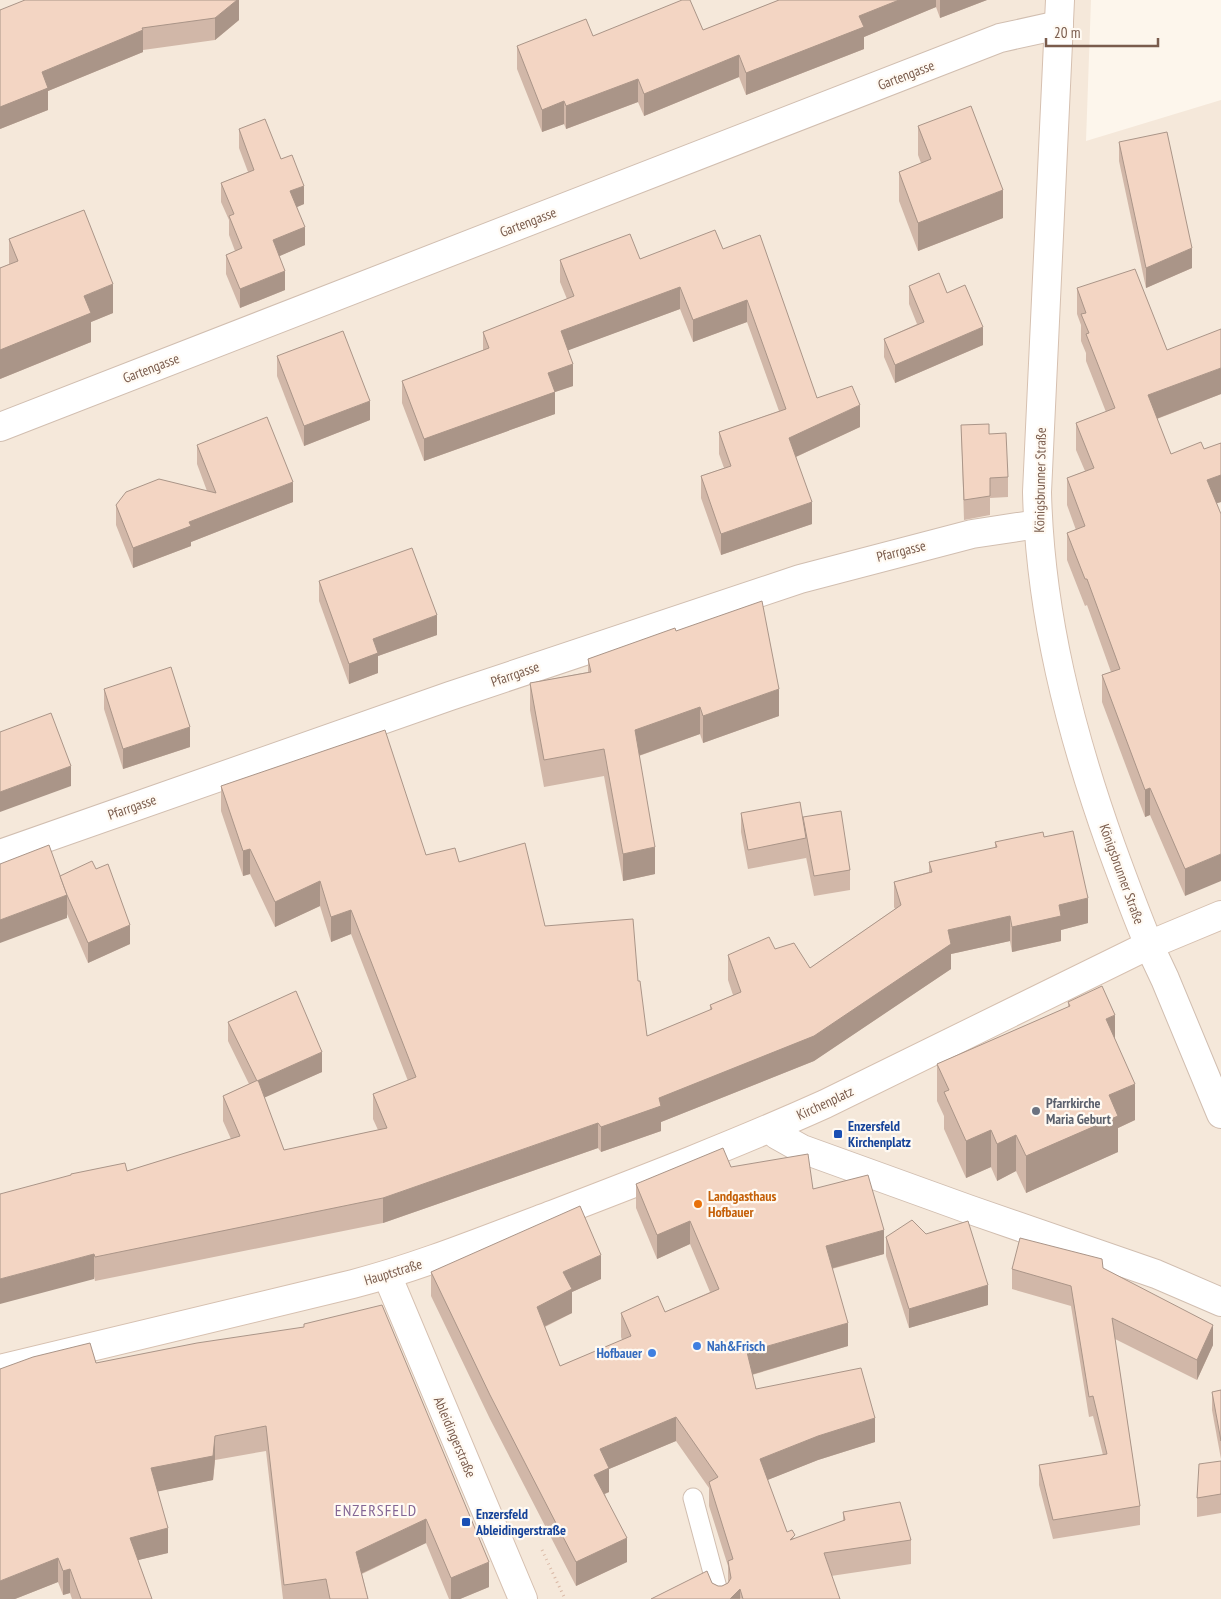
<svg xmlns="http://www.w3.org/2000/svg" width="1221" height="1599" viewBox="0 0 1221 1599" font-family="'PT Sans Narrow',sans-serif">
  <rect width="100%" height="100%" fill="#fdf6ec"/>
  <path fill="#f5e8da" d="M0,0H1091L1086,141L1221,100V1599H0Z"/>
  <g fill="none" stroke-linecap="round" stroke-linejoin="round">
    <g stroke="#d1beb0" stroke-width="21">
      <path id="lane" d="M693,1498L720,1599"/>
    </g>
    <g stroke="#d1beb0" stroke-width="30">
      <g id="street">
        <path d="M0,427L1000,38L1059,25"/>
        <path d="M0,854L450,696L800,579L972,534L1038,524"/>
        <path d="M1149,945L1165,979L1221,1114"/>
        <path d="M771,1129L777,1135L802,1149L968,1209L1156,1274L1221,1302"/>
      </g>
    </g>
    <g stroke="#d6c0b0" stroke-width="30">
      <g id="secondary">
        <path d="M1060,0L1037,492C1040,614 1070,731 1111,846C1123,879 1135,912 1149,945"/>
        <path d="M387,1275L523,1599"/>
        <path d="M0,1369L353,1284C422,1266 487,1239 554,1214C645,1179 736,1144 825,1104L1149,945L1221,915"/>
      </g>
    </g>
    <path stroke="#d9b8a5" stroke-width="3" stroke-dasharray="1 4" stroke-linecap="butt" d="M542,1550L565,1599"/>
    <use href="#lane" stroke="#fff" stroke-width="19"/>
    <use href="#street" stroke="#fff" stroke-width="28"/>
    <use href="#secondary" stroke="#fff" stroke-width="28"/>
  </g>
  <g fill="#d1b7a8">
    <path d="M239,0V20L215,40L143,50V52L48,91V110L0,129V10Z"/>
    <path d="M779,0H987L940,18L936,7L864,37V49L746,95L739,77L644,116L638,102L566,129L564,124L542,132L517,69V46L593,36L703,30Z"/>
    <path d="M918,126L1003,218L918,251L899,201V172L921,163L918,155Z"/>
    <path d="M239,129L281,159L304,204L297,207L305,245L279,256L285,290L240,308L226,274V255L235,251L229,235V220L221,202V183L248,172L239,148Z"/>
    <path d="M1119,142L1192,268L1146,288L1119,161Z"/>
    <path d="M9,239L113,313L91,322V342L0,379V268L9,264Z"/>
    <path d="M723,249L817,398L860,427L796,457L812,524L721,555L701,498V476L724,468L719,454V432L779,411L747,322L693,342L680,309L568,350L573,386L555,392V414L424,461L402,403V381L483,350V332L567,299L560,282V260L640,259Z"/>
    <path d="M909,286L947,293L983,345L895,383L884,357V339L917,324L909,304Z"/>
    <path d="M1077,288L1167,350L1221,394L1157,419L1171,454L1204,449L1221,443V502L1217,503L1185,896L1150,815L1145,817L1102,702V675L1111,672L1087,605L1085,606L1067,560V533L1076,530L1067,505V478L1085,471L1076,450V423L1106,412L1086,361V353L1081,341V325L1077,314Z"/>
    <path d="M277,356L370,420L304,446L277,376Z"/>
    <path d="M961,425L989,434L1008,477V497L990,498V515L964,520Z"/>
    <path d="M197,445L293,502L191,542V546L133,568L116,525V505L207,491L197,464Z"/>
    <path d="M319,581L437,635L378,656V673L349,684L319,601Z"/>
    <path d="M676,631L779,716L703,743L700,734L639,756L655,874L623,881L604,776L544,787L530,710V683L588,672V659Z"/>
    <path d="M104,689L190,747L123,769L104,709Z"/>
    <path d="M221,786L426,855L459,862L545,926L638,981L647,1036L710,1010V1005L733,995L728,980V955L775,949L810,968L895,909L894,907V882L929,872V862L995,848V842L1044,837L1088,923L1061,930V941L1012,952L1010,941L951,954V969L814,1061L661,1122V1131L601,1152L598,1148L383,1223L95,1281L71,1174L127,1171L231,1139L223,1121V1096L249,1084L228,1041V1022L322,1072L264,1097L284,1150L378,1130L373,1119V1094L408,1081L351,934L331,942L320,906L275,927L250,874L243,876L221,811Z"/>
    <path d="M741,813L803,819L850,870V890L814,896L806,857V858L748,869L741,832Z"/>
    <path d="M96,869L130,944L88,963L67,914V918L60,876Z"/>
    <path d="M1068,1002L1115,1039L1135,1120L1118,1128V1152L1026,1193L1016,1171L997,1181L991,1167L966,1178L944,1129V1116L937,1101V1064L1068,1007Z"/>
    <path d="M731,1167L813,1189L884,1254L832,1269L848,1346L752,1375L756,1389L875,1442L818,1460L767,1480L787,1532L795,1539L843,1521V1512L911,1540V1564L831,1576L840,1599H651L712,1583L718,1586H722L728,1583V1566L709,1506V1488L676,1441L609,1469V1492L605,1494L627,1562L576,1586L490,1419L431,1296V1272L601,1279L572,1292V1313L545,1327L560,1366L622,1340L621,1337V1313L665,1312L710,1292L690,1244L657,1259L636,1208V1184Z"/>
    <path d="M886,1237L988,1305L909,1328L886,1256Z"/>
    <path d="M1103,1268L1213,1345L1197,1380L1115,1339L1140,1506V1525L1053,1539L1039,1485V1465L1103,1455L1093,1416L1089,1417L1071,1306L1012,1289V1269Z"/>
    <path d="M304,1327L489,1587L460,1599H449L426,1543L362,1574L368,1599H283L266,1451L215,1460L213,1480L158,1491L168,1553L138,1560L152,1599H72L70,1593L63,1595L58,1582L15,1599L96,1363Z"/>
    <path d="M1221,1390V1459L1212,1410V1392Z"/>
    <path d="M1221,1461V1513L1197,1517V1498Z"/>
  </g>
  <g fill="#aa9588">
    <path d="M237,0H239V20L215,40V18Z"/>
    <path d="M899,0H936V7L864,37V49L746,95V73L859,16Z"/>
    <path d="M940,0H987L940,18Z"/>
    <path d="M143,30V52L48,91V110L0,129V107L42,72Z"/>
    <path d="M739,55V77L644,116V94Z"/>
    <path d="M638,79V102L566,129V106Z"/>
    <path d="M564,101V124L542,132V110Z"/>
    <path d="M304,186V204L290,210V191Z"/>
    <path d="M1003,190V218L918,251V223Z"/>
    <path d="M305,227V245L273,259V240Z"/>
    <path d="M1192,248V268L1146,288V268Z"/>
    <path d="M285,271V290L240,308V289Z"/>
    <path d="M113,284V313L91,322V342L0,379V350L84,296Z"/>
    <path d="M680,287V309L561,353V331Z"/>
    <path d="M747,300V322L693,342V320Z"/>
    <path d="M983,327V345L895,383V365Z"/>
    <path d="M573,364V386L555,392V414L424,461V439L548,373Z"/>
    <path d="M1221,368V394L1148,422V395Z"/>
    <path d="M370,401V420L304,446V426Z"/>
    <path d="M860,405V427L789,460V438Z"/>
    <path d="M1221,475V502L1207,506V480Z"/>
    <path d="M293,482V502L191,542V546L133,568V548L189,522Z"/>
    <path d="M812,502V524L721,555V534Z"/>
    <path d="M437,615V635L378,656V673L349,684V664L373,639Z"/>
    <path d="M779,689V716L703,743V716Z"/>
    <path d="M700,707V734L635,757V730Z"/>
    <path d="M190,727V747L123,769V749Z"/>
    <path d="M71,766V786L0,812V792Z"/>
    <path d="M1150,788V815L1145,817V790Z"/>
    <path d="M655,847V874L623,881V854Z"/>
    <path d="M250,849V874L243,876V851Z"/>
    <path d="M1221,854V881L1185,896V869Z"/>
    <path d="M320,881V906L275,927V902Z"/>
    <path d="M67,895V918L0,943V920Z"/>
    <path d="M1088,898V923L1061,930V941L1012,952V927L1059,905Z"/>
    <path d="M351,910V934L331,942V917Z"/>
    <path d="M1010,916V941L951,954V969L814,1061L661,1122V1131L601,1152V1127L659,1098L948,930Z"/>
    <path d="M130,925V944L88,963V943Z"/>
    <path d="M1115,1015V1052L1106,1019Z"/>
    <path d="M322,1052V1072L257,1101V1081Z"/>
    <path d="M1135,1084V1120L1118,1128V1152L1026,1193V1156L1109,1095Z"/>
    <path d="M598,1123V1148L383,1223V1198Z"/>
    <path d="M991,1130V1167L966,1178V1141Z"/>
    <path d="M1016,1135V1171L997,1181V1144Z"/>
    <path d="M690,1221V1244L657,1259V1235Z"/>
    <path d="M884,1230V1254L826,1270V1246Z"/>
    <path d="M94,1254V1279L0,1304V1279Z"/>
    <path d="M601,1255V1279L572,1292V1313L537,1330V1307L563,1272Z"/>
    <path d="M988,1285V1305L909,1328V1309Z"/>
    <path d="M848,1323V1346L747,1376V1352Z"/>
    <path d="M1213,1325V1345L1197,1380V1360Z"/>
    <path d="M676,1417V1441L609,1469V1492L594,1498V1475L600,1449Z"/>
    <path d="M875,1418V1442L818,1460L760,1483V1459L818,1436Z"/>
    <path d="M215,1436V1460L213,1480L151,1493V1468Z"/>
    <path d="M426,1519V1543L356,1576V1552Z"/>
    <path d="M168,1528V1553L130,1562V1538Z"/>
    <path d="M627,1538V1562L576,1586V1562Z"/>
    <path d="M58,1558V1582L15,1599H0V1581Z"/>
    <path d="M489,1562V1587L460,1599H451V1578Z"/>
    <path d="M70,1569V1593L63,1595V1571Z"/>
    <path d="M740,1589V1599H730Z"/>
  </g>
  <g fill="#f3d5c3" stroke="#aa9588">
    <path d="M25,0H237L215,18L142,28L143,30L42,72L48,88L0,107V10Z"/>
    <path d="M682,0H690L703,30L779,0H899L859,16L864,27L746,73L739,55L644,94L638,79L566,106L564,101L542,110L517,46L586,19L593,36Z"/>
    <path d="M971,106L1003,190L918,223L899,172L931,159L918,126Z"/>
    <path d="M265,119L281,159L292,155L304,186L290,191L305,227L273,240L285,271L240,289L226,255L242,248L229,216L234,214L221,183L254,170L239,129Z"/>
    <path d="M1167,132L1192,248L1146,268L1119,142Z"/>
    <path d="M84,210L113,284L84,296L91,313L0,350V268L18,261L9,239Z"/>
    <path d="M715,230L723,249L760,235L817,398L852,386L860,405L789,438L812,502L721,534L701,476L731,466L719,432L786,409L747,300L693,320L680,287L561,331L573,364L548,373L555,392L424,439L402,381L489,348L483,332L574,296L560,260L630,234L640,259Z"/>
    <path d="M1135,269L1167,350L1221,329V368L1148,395L1171,454L1201,442L1204,449L1221,443V475L1207,480L1221,514V854L1185,869L1150,788L1145,790L1102,675L1120,669L1087,579H1085L1067,533L1085,526L1067,478L1094,468L1076,423L1115,408L1086,334L1089,333L1081,314L1086,313L1077,288Z"/>
    <path d="M939,273L947,293L965,285L983,327L895,365L884,339L924,322L909,286Z"/>
    <path d="M343,331L370,401L304,426L277,356Z"/>
    <path d="M267,417L293,482L189,522L191,526L133,548L116,505L126,492L159,479L216,493L197,445Z"/>
    <path d="M989,424V434L1006,433L1008,477L990,478V496L964,500L961,425Z"/>
    <path d="M412,548L437,615L373,639L378,653L349,664L319,581Z"/>
    <path d="M762,601L779,689L703,716L700,707L635,730L655,847L623,854L604,749L544,760L530,683L591,672L588,659L675,628L676,631Z"/>
    <path d="M171,667L190,727L123,749L104,689Z"/>
    <path d="M51,713L71,766L0,792V732Z"/>
    <path d="M385,730L426,855L455,848L459,862L525,843L545,926L633,919L638,981H640L647,1036L712,1009L710,1005L741,992L728,955L769,937L775,949L794,943L810,968L901,905L894,882L932,872L929,862L997,847L995,842L1043,832L1044,837L1073,831L1088,898L1059,905L1061,916L1012,927L1010,916L948,930L951,944L814,1036L659,1098L661,1106L601,1127L598,1123L383,1198L95,1257L94,1254L0,1279V1194L71,1175V1174L125,1163L127,1171L240,1136L223,1096L258,1080L284,1150L387,1128L373,1094L416,1077L351,910L331,917L320,881L275,902L250,849L243,851L221,786Z"/>
    <path d="M800,802L806,838L748,850L741,813Z"/>
    <path d="M841,811L850,870L814,876L803,817Z"/>
    <path d="M49,845L67,895L0,920V864Z"/>
    <path d="M92,861L96,869L108,864L130,925L88,943L67,895L60,876Z"/>
    <path d="M1102,986L1115,1015L1106,1019L1135,1084L1109,1095L1118,1116L1026,1156L1016,1135L997,1144L991,1130L966,1141L944,1092L949,1090L937,1064L1070,1006L1068,1002Z"/>
    <path d="M296,991L322,1052L257,1081L228,1022Z"/>
    <path d="M723,1148L731,1167L808,1154L813,1189L868,1175L884,1230L826,1246L848,1323L747,1352L756,1389L861,1368L875,1418L818,1436L760,1459L787,1532L792,1530L795,1535L790,1540L845,1520L843,1512L900,1502L911,1540L824,1553L840,1599H743L740,1589L730,1599H651L707,1571L712,1583L718,1586H722L728,1583L731,1578L728,1561L733,1559L709,1482L718,1477L676,1417L600,1449L609,1468L594,1475L627,1538L576,1562L490,1395L431,1272L580,1206L601,1255L563,1272L572,1289L537,1307L560,1366L631,1336L621,1313L658,1296L665,1312L719,1289L690,1221L657,1235L636,1184Z"/>
    <path d="M912,1220L926,1234L968,1221L988,1285L909,1309L886,1237Z"/>
    <path d="M1020,1238L1102,1259L1103,1268L1213,1325L1197,1360L1112,1318L1140,1506L1053,1520L1039,1465L1107,1454L1093,1396L1089,1397L1071,1286L1012,1269Z"/>
    <path d="M382,1305L489,1562L451,1578L426,1519L356,1552L368,1599H330L326,1579L284,1585L266,1426L215,1436L213,1456L151,1468L168,1528L130,1538L152,1599H81L70,1569L63,1571L58,1558L0,1581V1369L33,1357L90,1343L96,1363L197,1343L304,1327V1324Z"/>
    <path d="M1221,1390V1441L1212,1392Z"/>
    <path d="M1221,1461V1494L1197,1498L1199,1464Z"/>
  </g>
  <circle fill="#6b7280" stroke="#fffaf3" stroke-width="2" cx="1036" cy="1111" r="5"/>
  <g fill="#1a4fb4" stroke="#fffaf3" stroke-width="2">
    <rect x="833" y="1129" width="10" height="10" rx="2.5"/>
    <rect x="461" y="1517" width="10" height="10" rx="2.5"/>
  </g>
  <circle fill="#e8710a" stroke="#fffaf3" stroke-width="2" cx="698" cy="1204" r="5"/>
  <g fill="#3f7fe0" stroke="#fffaf3" stroke-width="2">
    <circle cx="697" cy="1346" r="5"/>
    <circle cx="652" cy="1353" r="5"/>
  </g>
  <g text-anchor="middle" dominant-baseline="central" stroke-width="4.5" stroke-linejoin="round" paint-order="stroke">
    <g font-size="14" fill="#7a5c4d" stroke="#fffaf3">
      <text transform="translate(906 75) rotate(-21)">Gartengasse</text>
      <text transform="translate(528 222) rotate(-21)">Gartengasse</text>
      <text transform="translate(151 368) rotate(-21)">Gartengasse</text>
      <text transform="translate(1040 480) rotate(-89)">Königsbrunner Straße</text>
      <text transform="translate(901 551) rotate(-14)">Pfarrgasse</text>
      <text transform="translate(515 674) rotate(-19)">Pfarrgasse</text>
      <text transform="translate(132 807) rotate(-19)">Pfarrgasse</text>
      <text transform="translate(1122 874) rotate(70)">Königsbrunner Straße</text>
      <text transform="translate(825 1103) rotate(-25)">Kirchenplatz</text>
      <text transform="translate(393 1272) rotate(-17)">Hauptstraße</text>
      <text transform="translate(455 1437) rotate(67)">Ableidingerstraße</text>
    </g>
    <g font-size="14" font-weight="bold" fill="#5b616d" stroke="#fffaf3" text-anchor="start">
      <text x="1046" y="1103">Pfarrkirche<tspan x="1046" dy="16">Maria Geburt</tspan></text>
    </g>
    <g font-size="14" font-weight="bold" fill="#164399" stroke="#fffaf3" text-anchor="start">
      <text x="848" y="1126">Enzersfeld<tspan x="848" dy="16">Kirchenplatz</tspan></text>
      <text x="476" y="1514">Enzersfeld<tspan x="476" dy="16">Ableidingerstraße</tspan></text>
    </g>
    <g font-size="14" font-weight="bold" fill="#c56008" stroke="#fffaf3" text-anchor="start">
      <text x="708" y="1196">Landgasthaus<tspan x="708" dy="16">Hofbauer</tspan></text>
    </g>
    <g font-size="14" font-weight="bold" fill="#366cbe" stroke="#fffaf3" text-anchor="start">
      <text x="707" y="1346">Nah&amp;Frisch</text>
      <text x="642" y="1353" text-anchor="end">Hofbauer</text>
    </g>
    <g font-size="16" letter-spacing="1" fill="#846695" stroke="#fffaf3">
      <text x="376" y="1510">ENZERSFELD</text>
    </g>
  </g>
  <path d="M1046 38v8h112v-8" fill="none" stroke="#7a5c4d" stroke-width="2.5"/>
  <text x="1054" y="38" font-size="15" fill="#7a5c4d" stroke="#fffaf3" stroke-width="4" paint-order="stroke">20 m</text>
</svg>
